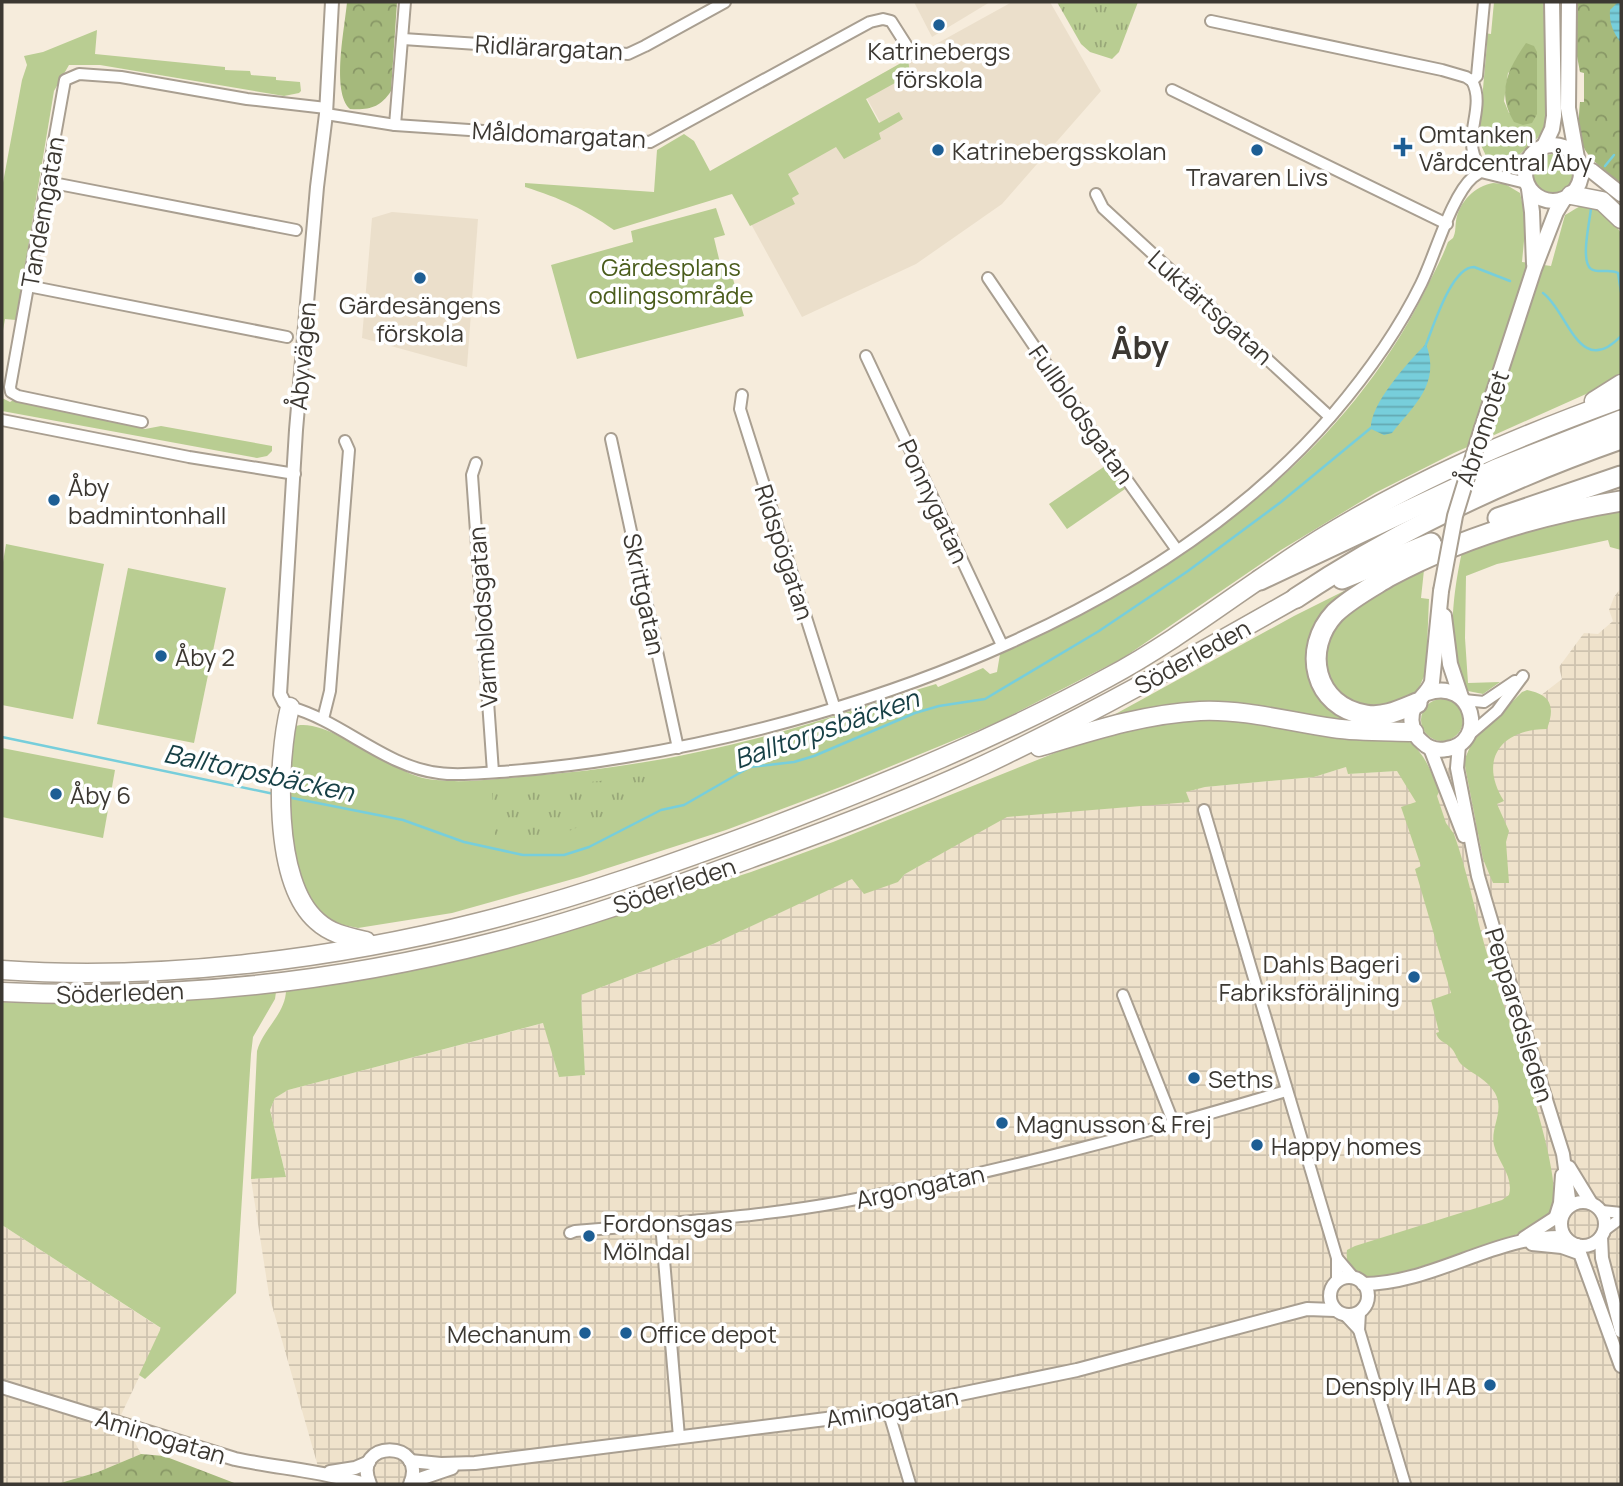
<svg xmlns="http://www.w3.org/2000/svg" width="1623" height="1486" viewBox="0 0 1623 1486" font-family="Manrope,sans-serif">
  <defs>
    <pattern id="industrial-grid" width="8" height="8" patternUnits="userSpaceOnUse" patternTransform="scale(1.75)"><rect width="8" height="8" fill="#efe2cb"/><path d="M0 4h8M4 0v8" fill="none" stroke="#cec3af"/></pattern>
    <pattern id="forest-crowns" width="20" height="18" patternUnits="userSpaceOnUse" patternTransform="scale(1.75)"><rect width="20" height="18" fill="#a5b97c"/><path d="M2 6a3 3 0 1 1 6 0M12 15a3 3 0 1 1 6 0" fill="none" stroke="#889766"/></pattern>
    <pattern id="park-tufts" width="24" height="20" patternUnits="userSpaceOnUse" patternTransform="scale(1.75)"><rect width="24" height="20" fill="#b9cd92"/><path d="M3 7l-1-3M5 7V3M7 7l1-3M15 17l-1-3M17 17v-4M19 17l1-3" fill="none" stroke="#98a778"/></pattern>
    <pattern id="water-rules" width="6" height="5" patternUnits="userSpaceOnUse" patternTransform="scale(1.75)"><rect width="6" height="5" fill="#77cedb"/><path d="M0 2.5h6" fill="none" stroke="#63a8b2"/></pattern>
  </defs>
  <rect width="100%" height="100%" fill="#f6ecdc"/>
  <g fill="url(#industrial-grid)">
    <path d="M1621,588V1484H323L269,1295L251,1179L286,1176L270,1110L275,1098L288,1090L544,1023L559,1077L585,1075L581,995L711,945L853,878L898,882L905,874L1007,816L1190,801L1185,792L1205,787L1314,777L1346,767L1349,774L1475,766L1540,696L1562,679L1559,667L1584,633L1598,634L1613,621L1609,610L1614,597Z"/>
    <path d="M2,1225L162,1329L121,1415L141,1454L98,1472L57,1484H2Z"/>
  </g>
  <g fill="#ebdfcb">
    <path d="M914,2H990L932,37Z"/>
    <path d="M1012,2H1050L1101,91L1002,204L916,264L802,317L751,224L775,179L880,122L860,86Z"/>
    <path d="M392,212L478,219L467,367L362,338L372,218Z"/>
  </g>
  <g fill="#b9cd92" fill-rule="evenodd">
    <path d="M1494,2H1546V123C1542,135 1537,139 1528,147C1513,160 1508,167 1486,156L1480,143L1479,133L1487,44L1484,33L1491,34ZM1537,52V114L1509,113L1504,101L1508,73Z"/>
    <path d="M97,30L95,54L225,67V70L250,71L251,75L276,77V80L300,82L301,91L299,93L284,96L100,65H69L54,91L16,320L5,319L2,336V188L22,80L27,65L24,56L43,52Z"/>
    <path d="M908,59L911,81L908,84L904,78L866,99L879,123L899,112L903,119L879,133L881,139L844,159L836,147L788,174L799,194L792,198L795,204L750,226L732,194L614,230C584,209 560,198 525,187V183L654,192L657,150L684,134L694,141L710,171Z"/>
    <circle cx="1553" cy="174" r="20"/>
    <path d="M1493,183L1505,184L1520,193L1526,220L1522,262L1551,266L1565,215C1571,212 1580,205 1586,204C1598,202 1615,224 1621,233V376L1613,382L1454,453L1375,493L1281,550L1123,658L998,722L843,786L726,830L580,877L452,913L358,928L333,923L312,904L297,877L287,808L293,727C322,714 389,770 423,778C431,780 441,780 450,781C476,782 503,778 529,776C614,770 702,754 784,731C835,717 885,699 936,684L938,687L983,668L990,674L997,672L1000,654C1171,575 1335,469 1423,295C1431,278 1441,261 1448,242L1453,238C1456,232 1455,228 1456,221C1459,202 1475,186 1493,183Z"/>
    <path d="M716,208L725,235L714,238L720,263L728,262L744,316L577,359L551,265L633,242L631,231Z"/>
    <path d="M2,398L10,402L15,399L145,429L161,426L272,446V451L267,456L257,458L2,411Z"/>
    <path d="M1108,464L1125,489L1067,529L1049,504Z"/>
    <path d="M1621,510V550L1610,547L1608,540L1497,564L1466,576L1465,638L1468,683L1500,682L1483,694L1468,691C1443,661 1454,587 1462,552L1558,523Z"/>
    <path d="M6,544L104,564L73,719L2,705V568Z"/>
    <path d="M128,568L226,588L194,743L97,724Z"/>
    <path d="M1424,570L1421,598L1429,599L1426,672L1417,692L1384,709L1345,701C1340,694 1333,687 1330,679C1307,620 1383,590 1424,570Z"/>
    <path d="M1362,582C1346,593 1328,604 1317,621C1299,647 1303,691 1330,710C1338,716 1351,719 1360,724L1304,715L1110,719V717L1294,616Z"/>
    <path d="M1527,690C1552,695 1555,707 1547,729C1501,729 1478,760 1504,801L1497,804L1509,831L1506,842L1509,883H1493L1483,859L1464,761L1472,742L1522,692Z"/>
    <circle cx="1442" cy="720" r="21"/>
    <path d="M1224,718L1408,741C1425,753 1432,773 1439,792L1437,796L1446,823L1454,834L1459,849C1469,881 1476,914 1485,947C1497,990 1570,1181 1551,1213C1537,1236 1413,1268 1383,1278C1364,1279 1344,1274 1347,1250L1355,1246L1502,1200L1509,1195C1514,1176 1498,1163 1494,1145C1490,1128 1505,1111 1495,1093C1487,1079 1474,1075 1462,1065C1457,1061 1456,1052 1450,1047C1444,1041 1439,1042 1436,1033L1439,1032L1431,1000L1451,993L1415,869L1421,866L1401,807L1416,802L1397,771L1348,774L1346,767L1314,777L1205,787L1186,792L1190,802L1007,817L905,874L898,882L864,894L852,879L711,945L581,995L585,1075L559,1077L543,1023L288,1090L275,1098L270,1110L286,1177L251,1179L257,1051C264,1027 287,1013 286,988L596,922L751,872L833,842L1087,740L1169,720Z"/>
    <path d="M2,748L115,770L103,838L2,817Z"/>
    <path d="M276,992L275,999L253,1037L251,1054L236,1293L145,1379L139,1375L161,1328L2,1225V1002C93,1007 185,999 276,992Z"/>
  </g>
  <g fill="url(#forest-crowns)">
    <path d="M347,2H397L391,91C380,108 369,110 350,109C331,92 345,27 347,2Z"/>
    <path d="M1576,2H1621V183C1586,155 1575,151 1580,102H1584V73L1580,72L1576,51Z"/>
    <path d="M1526,43L1534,46L1537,52V114L1532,123L1523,125L1514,122C1496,92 1508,69 1526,43Z"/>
    <path d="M141,1454L164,1456L237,1484H57L98,1472Z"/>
  </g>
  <g fill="url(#park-tufts)">
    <path d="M1057,2H1138L1119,52L1112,59L1090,52L1081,44Z"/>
    <path d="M653,775L656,790L595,820L552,838L495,835L492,793Z"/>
  </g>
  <g fill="url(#water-rules)">
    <path d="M1618,2H1621V43C1613,32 1609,23 1610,10Z"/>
    <path d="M1426,344C1441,384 1414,405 1392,433L1384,435L1371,429C1369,405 1409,361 1426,344Z"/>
  </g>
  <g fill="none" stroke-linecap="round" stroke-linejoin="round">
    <g stroke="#77cedb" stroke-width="2.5">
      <path d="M1605,166L1614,155"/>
      <path d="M1591,208C1590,221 1580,261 1591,269C1599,274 1609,268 1618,273L1621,292"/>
      <path d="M1543,293C1568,311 1579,380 1621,336"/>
      <path d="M1425,347C1433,328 1451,267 1474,267L1510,281"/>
      <path d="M2,737L274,794"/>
      <path d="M287,797L403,820L464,842L523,855H564L589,847L661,810L684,805L750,767L794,762L814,756L915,713L939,706L985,699L1099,631L1188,571L1281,502L1372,427"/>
    </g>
    <g stroke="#a99f91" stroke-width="14">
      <g id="minor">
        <path d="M1211,21L1442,70L1466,77L1472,81"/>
        <path d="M403,39L628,54L645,46L725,2"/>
        <path d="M1172,90L1447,224"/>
        <path d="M326,114L395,125L650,142L870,22L883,19L891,21L912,54"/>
        <path d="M395,125L405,2"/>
        <path d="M1481,172C1477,163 1472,154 1472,144C1471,123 1483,101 1472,81L1477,76L1484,2"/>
        <path d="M1481,172L1526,183"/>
        <path d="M48,182L296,230"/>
        <path d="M1096,194L1103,208L1330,417"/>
        <path d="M988,278L1089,427L1177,550"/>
        <path d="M28,286L287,337"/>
        <path d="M866,356L1002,645"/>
        <path d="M742,395L740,409L835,709"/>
        <path d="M2,420L189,457L295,474"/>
        <path d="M142,422L18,396L11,392L10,387L65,80L79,74L121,77L247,99L326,108"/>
        <path d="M611,439L678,748"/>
        <path d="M476,463L472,475L493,772"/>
        <path d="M1464,700L1484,702L1515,681"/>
        <path d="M290,707C342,721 385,767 439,773C459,776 479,773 499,772C541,769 584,764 625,757C871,717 1167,608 1333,414C1367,374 1398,331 1421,284C1435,256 1451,196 1473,177C1489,164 1510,167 1529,158"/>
        <path d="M323,719L330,691L349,450L345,441"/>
        <path d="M1469,735L1497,711L1523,676"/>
        <path d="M1204,810L1337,1258V1281"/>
        <path d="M1123,995L1174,1124"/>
        <path d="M1602,1211L1621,1213"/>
        <path d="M1605,1230L1621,1218"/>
        <path d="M570,1233L575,1231L661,1224"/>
        <path d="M1337,1258L1354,1278"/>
        <path d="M1360,1312L1359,1330L1405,1484"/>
        <path d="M1345,1315L1359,1330"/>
        <path d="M888,1410L910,1484"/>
        <path d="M679,1437L661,1224C721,1218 781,1213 841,1202C992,1174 1139,1135 1286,1091"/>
      </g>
    </g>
    <g stroke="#a99f91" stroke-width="16">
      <g id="tertiary">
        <path d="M290,707L284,702L280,694L296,430L317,187L326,114L332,2"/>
        <path d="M1459,745L1457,768L1478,876L1515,1001L1563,1154L1570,1206"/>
        <path d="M1430,748L1464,836"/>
        <path d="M1569,1167L1591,1203"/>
        <circle cx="1583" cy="1224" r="22"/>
        <path d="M1555,1219L1560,1203L1562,1175"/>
        <path d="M1601,1237L1602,1258L1621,1331"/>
        <path d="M1524,1238L1561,1214"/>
        <path d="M1532,1244L1562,1247L1576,1252"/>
        <path d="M1577,1245L1621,1366"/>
        <circle cx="1349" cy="1296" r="19"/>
        <path d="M1363,1284C1433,1284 1496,1234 1565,1237"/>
        <path d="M2,1387L235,1459C278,1468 323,1471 365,1484"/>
        <path d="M410,1461L441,1464L475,1463L858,1415L1077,1370L1307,1309L1335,1310"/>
        <path d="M330,1472L355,1468L369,1462"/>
        <path d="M411,1482L452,1468"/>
        <path d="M370,1484C350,1439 429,1439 410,1484"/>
      </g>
    </g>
    <g stroke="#a99f91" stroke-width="18">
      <g id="secondary">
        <path d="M1569,2L1568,108L1577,158"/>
        <circle cx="1553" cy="173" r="28"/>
        <path d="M1544,146L1552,129L1554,116L1552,2"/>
        <path d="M1580,167L1592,171L1621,194"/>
        <path d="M1529,189L1532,212L1534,264"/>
        <path d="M1482,428L1534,269L1556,212L1564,199"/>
        <path d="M1444,616L1450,664L1461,697"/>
        <path d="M1427,693C1474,677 1488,743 1447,749C1438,751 1429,749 1422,742C1413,735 1410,723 1412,713C1416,699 1428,694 1432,682L1441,591"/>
      </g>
    </g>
    <g stroke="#a99f91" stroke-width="21">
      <g id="trunk">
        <path d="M1571,195L1602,201L1621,219"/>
        <path d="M1594,401L1621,384"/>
        <path d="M290,707C277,760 272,882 317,921C331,934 348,937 366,941"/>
        <path d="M1039,747C1092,731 1144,714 1200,711C1245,709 1290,722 1333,728C1360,732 1387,731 1414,732"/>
        <path d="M2,970C156,981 330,960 480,922C579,897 675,863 771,827C886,783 999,737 1107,678C1182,638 1248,584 1320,539C1415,480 1516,437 1621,399"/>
        <path d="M2,992C166,1000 334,983 494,942C581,920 665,890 749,859C829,830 909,800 986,764C1092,714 1194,656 1296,598"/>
      </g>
    </g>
    <g stroke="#a99f91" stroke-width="23">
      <g id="motorway">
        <path d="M1498,518L1621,476"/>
        <path d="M1342,579L1431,543"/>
        <path d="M1260,580L1496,469L1621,420"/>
        <path d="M1296,598C1396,531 1507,479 1621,439"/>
        <path d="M1417,703C1400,710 1384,718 1366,715C1314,707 1301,649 1335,613C1351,598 1370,588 1388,577C1460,538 1541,514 1621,501"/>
      </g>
    </g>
    <use href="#minor" stroke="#fff" stroke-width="10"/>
    <use href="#tertiary" stroke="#fff" stroke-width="12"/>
    <use href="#secondary" stroke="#fff" stroke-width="14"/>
    <use href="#trunk" stroke="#fff" stroke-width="18"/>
    <use href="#motorway" stroke="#fff" stroke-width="19"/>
    <g stroke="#a99f91" stroke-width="18" stroke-linecap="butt">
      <path id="secondary-bridge" d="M1441,591L1455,516L1482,428"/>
    </g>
    <use href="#secondary-bridge" stroke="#fff" stroke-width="14"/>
  </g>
  <g fill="#1d5e94" stroke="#fff" stroke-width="2.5">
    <circle cx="939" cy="25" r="7"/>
    <path d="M1399.5 136.5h7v7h7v7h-7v7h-7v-7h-7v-7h7z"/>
    <circle cx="938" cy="150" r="7"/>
    <circle cx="1257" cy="150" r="7"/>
    <circle cx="420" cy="278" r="7"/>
    <circle cx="54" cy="500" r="7"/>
    <circle cx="161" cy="656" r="7"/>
    <circle cx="56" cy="794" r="7"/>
    <circle cx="1414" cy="977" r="7"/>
    <circle cx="1194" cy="1078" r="7"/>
    <circle cx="1002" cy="1123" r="7"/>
    <circle cx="1257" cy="1145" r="7"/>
    <circle cx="589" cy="1236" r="7"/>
    <circle cx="585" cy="1333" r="7"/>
    <circle cx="626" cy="1333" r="7"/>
    <circle cx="1490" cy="1385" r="7"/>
  </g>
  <g text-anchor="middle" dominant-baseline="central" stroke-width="7" stroke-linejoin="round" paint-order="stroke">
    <g font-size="24" fill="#3c3832" stroke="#fff">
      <text transform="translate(549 47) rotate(3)">Ridlärargatan</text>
      <text transform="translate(559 134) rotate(3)">Måldomargatan</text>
      <text transform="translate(42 212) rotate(-80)">Tandemgatan</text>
      <text transform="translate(1211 307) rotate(42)">Luktärtsgatan</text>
      <text transform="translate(302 356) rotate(-85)">Åbyvägen</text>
      <text transform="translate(1082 414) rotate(55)">Fullblodsgatan</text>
      <text transform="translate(1482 428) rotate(-72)">Åbromotet</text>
      <text transform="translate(934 501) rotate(65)">Ponnygatan</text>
      <text transform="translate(785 552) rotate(72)">Ridspögatan</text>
      <text transform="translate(645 594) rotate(78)">Skrittgatan</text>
      <text transform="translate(482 617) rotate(-94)">Varmblodsgatan</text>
      <text transform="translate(1192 656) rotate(-29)">Söderleden</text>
      <text transform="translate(674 885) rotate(-19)">Söderleden</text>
      <text transform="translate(120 992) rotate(-2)">Söderleden</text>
      <text transform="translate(1520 1015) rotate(73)">Pepparedsleden</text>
      <text transform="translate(920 1186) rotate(-12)">Argongatan</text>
      <text transform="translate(892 1407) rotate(-10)">Aminogatan</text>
      <text transform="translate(161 1436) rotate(17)">Aminogatan</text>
    </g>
    <g font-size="24" fill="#3c3832" stroke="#fff" text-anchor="start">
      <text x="939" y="50" text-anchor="middle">Katrinebergs<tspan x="939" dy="28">förskola</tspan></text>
      <text x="1419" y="133">Omtanken<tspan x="1419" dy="28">Vårdcentral Åby</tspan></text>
      <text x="952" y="150">Katrinebergsskolan</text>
      <text x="1257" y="176" text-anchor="middle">Travaren Livs</text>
      <text x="420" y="304" text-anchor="middle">Gärdesängens<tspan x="420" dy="28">förskola</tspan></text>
      <text x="68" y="486">Åby<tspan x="68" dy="28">badmintonhall</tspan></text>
      <text x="175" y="656">Åby 2</text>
      <text x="70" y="794">Åby 6</text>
      <text x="1400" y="963" text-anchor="end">Dahls Bageri<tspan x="1400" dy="28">Fabriksföräljning</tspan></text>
      <text x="1208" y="1078">Seths</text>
      <text x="1016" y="1123">Magnusson &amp; Frej</text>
      <text x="1271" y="1145">Happy homes</text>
      <text x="603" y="1222">Fordonsgas<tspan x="603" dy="28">Mölndal</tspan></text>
      <text x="571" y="1333" text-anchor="end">Mechanum</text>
      <text x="640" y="1333">Office depot</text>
      <text x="1476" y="1385" text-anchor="end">Densply IH AB</text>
    </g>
    <g font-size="24" fill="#4a5c1b" stroke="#fff">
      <text x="671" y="266">Gärdesplans<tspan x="671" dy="28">odlingsområde</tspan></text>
    </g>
    <g font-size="26" font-style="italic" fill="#174046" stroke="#fff">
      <text transform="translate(826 728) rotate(-19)">Balltorpsbäcken</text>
      <text transform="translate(259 772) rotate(12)">Balltorpsbäcken</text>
    </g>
    <g font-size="32" font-weight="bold" fill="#3c3832" stroke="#fff">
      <text x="1140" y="347">Åby</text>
    </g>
  </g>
  <rect width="1623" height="1486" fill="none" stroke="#3c3832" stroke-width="7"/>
</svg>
